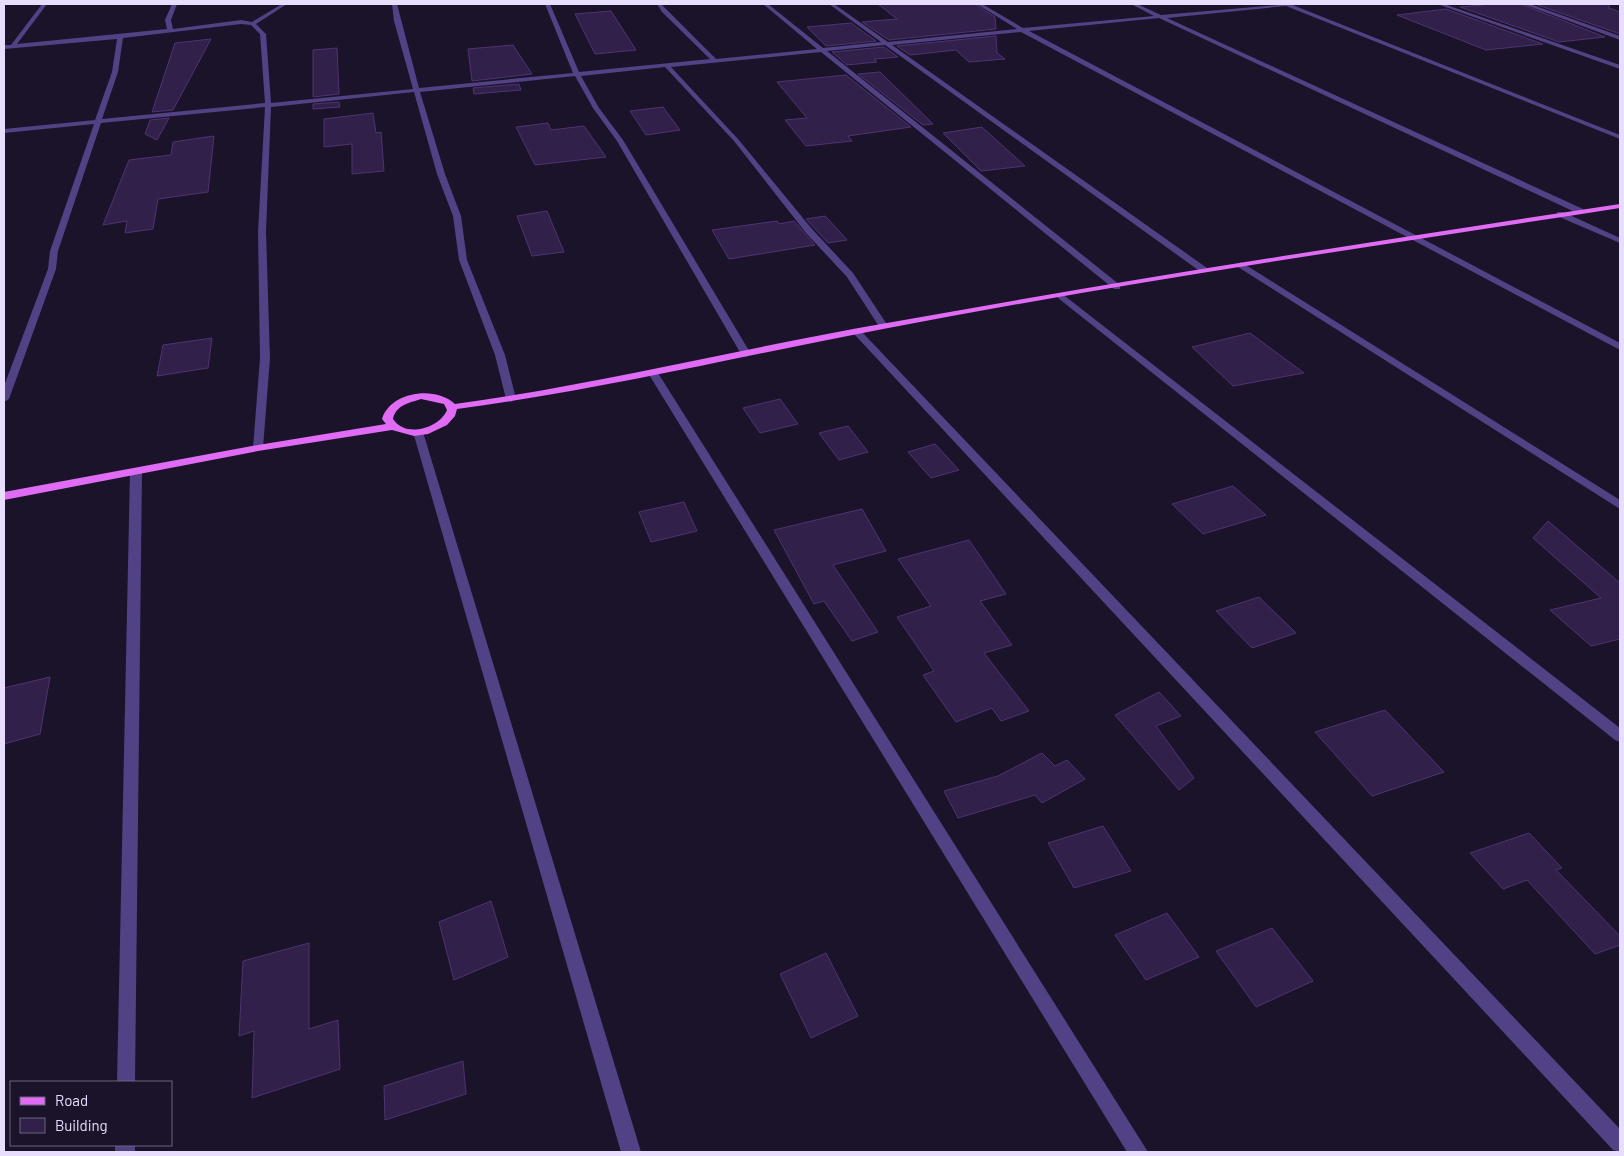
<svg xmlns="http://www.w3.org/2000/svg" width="1624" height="1156" viewBox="0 0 1624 1156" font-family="Barlow,sans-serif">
  <rect width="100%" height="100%" fill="#1b1329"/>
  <g fill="#312049" stroke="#4e3373">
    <path d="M878,4H975L995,17L996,29L889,40L862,22L897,19Z"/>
    <path d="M1491,4H1521L1605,37L1559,42L1460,7Z"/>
    <path d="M1535,4H1609V8L1620,12V34Z"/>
    <path d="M1446,9L1543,44L1486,50L1397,15Z"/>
    <path d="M611,11L636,50L595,54L575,14Z"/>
    <path d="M851,23L876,41L826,46L807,27Z"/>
    <path d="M996,36L997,53L1005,59L969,62L956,50L910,55L897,46Z"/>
    <path d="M211,39L173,110L152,112L175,43Z"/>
    <path d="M513,45L532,74L472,81L468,49Z"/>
    <path d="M884,47L898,57L874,59L877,62L847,65L832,52Z"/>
    <path d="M337,48L339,94L313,97V50Z"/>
    <path d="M880,72L933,124L923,125L858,74Z"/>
    <path d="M846,75L911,127L848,136L852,141L806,146L785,120L807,118L777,82Z"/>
    <path d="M519,84L521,90L474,94L473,88Z"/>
    <path d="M339,102L340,107L313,109V104Z"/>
    <path d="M663,107L680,130L646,135L630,111Z"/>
    <path d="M373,113L376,133L381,132L384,171L352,174V144L324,147V119Z"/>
    <path d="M169,118L157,140L145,134L150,120Z"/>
    <path d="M548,123L551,130L584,126L606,157L535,165L516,127Z"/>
    <path d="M982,127L1025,166L981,171L943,133Z"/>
    <path d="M214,136L208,192L158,199L153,229L125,233L127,221L103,225L129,160L171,155L173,142Z"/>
    <path d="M547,211L564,252L532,256L517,216Z"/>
    <path d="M825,216L828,219L847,240L828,243L806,219Z"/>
    <path d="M777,221L779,224L794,221L815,245L729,259L712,230Z"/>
    <path d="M1250,333L1304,373L1233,386L1192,347Z"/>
    <path d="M212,338L208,368L157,376L163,345Z"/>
    <path d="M780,399L798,424L760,433L743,408Z"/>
    <path d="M848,426L868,452L839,460L819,433Z"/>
    <path d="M935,444L959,470L931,478L908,452Z"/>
    <path d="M1233,486L1266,515L1203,534L1172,504Z"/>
    <path d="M684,502L697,531L651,542L639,512Z"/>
    <path d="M862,509L886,551L833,565L878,632L852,641L824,601L814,604L774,530Z"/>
    <path d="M1548,521L1620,583V639L1591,646L1550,610L1601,598L1533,538Z"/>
    <path d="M969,540L1006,594L980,601L1012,645L984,653L1029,711L1001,721L992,708L956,722L923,675L934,671L897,617L931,606L898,559Z"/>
    <path d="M1259,597L1296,633L1252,648L1216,611Z"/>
    <path d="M50,677L40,734L4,744V688Z"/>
    <path d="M1159,692L1181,716L1156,726L1194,778L1179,790L1115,715Z"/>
    <path d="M1385,710L1444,772L1372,796L1315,732Z"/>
    <path d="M1042,753L1055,766L1067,760L1085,779L1042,803L1035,795L958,818L944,791L998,776Z"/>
    <path d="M1103,826L1131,871L1074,888L1048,843Z"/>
    <path d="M1529,833L1562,868L1556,870L1620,936V945L1595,954L1527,880L1503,889L1470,853Z"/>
    <path d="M491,901L508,957L454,980L439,922Z"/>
    <path d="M1167,913L1199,957L1146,980L1115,935Z"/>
    <path d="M1272,928L1313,981L1256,1007L1216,951Z"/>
    <path d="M309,943V1029L338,1020L340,1069L252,1098L254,1031L239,1036L243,961Z"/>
    <path d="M826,953L858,1016L811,1038L780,974Z"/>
    <path d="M463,1061L466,1094L385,1120L384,1086Z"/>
  </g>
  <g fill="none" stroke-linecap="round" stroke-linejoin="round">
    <g fill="#524185" fill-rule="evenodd">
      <path d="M42,4H47L17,44L167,29L165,20L172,4H177L171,20L173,29L241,20L252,22L282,4H287L256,24L266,34L271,103L413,89L394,21L392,4H397L419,88L573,73L545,4H550L579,72L710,59L662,12L657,4H661L716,59L817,49L763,4H768L823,48L881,42L829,4H834L888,42L1017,29L977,4H982L1023,28L1154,16L1131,4H1137L1161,15L1290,4L1620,135V139L1286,6L1167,18L1583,209V213H1577L1159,18L1029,31L1620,343V350L1021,32L892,45L1207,268V272H1201L885,45L827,51L1120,285V289H1114L821,52L671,67L738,139L812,229L853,273L888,326L886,328H880L847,277L806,233L734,141L665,67L581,76L599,108L623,140L751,354L746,357L741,354L617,141L593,108L575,76L420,92L445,174L461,216L467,260L505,355L516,399L511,402L506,399L495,355L459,260L453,216L437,174L414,92L271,107L266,232L270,358L263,448L258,451L253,448L260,358L258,232L265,107L101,123L58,251L56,269L9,399L4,402V386L48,269L50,251L94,124L4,133V129L95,120L112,72L117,39L4,49V45H11ZM241,24L251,25L260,34L265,103L102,119L118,72L123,38Z"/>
      <path d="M1437,4H1444L1620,65V69Z"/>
      <path d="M1523,4H1530L1620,36V40Z"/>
      <path d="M1557,212H1563L1620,238V243L1557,216Z"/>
      <path d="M1241,262L1620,500V509L1238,267L1237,265Z"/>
      <path d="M1061,293L1620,728V742L1615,740L1058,298V294Z"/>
      <path d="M858,330L861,331L1620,1129V1152L1613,1150L855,335L853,333Z"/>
      <path d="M653,370L658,373L1148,1152H1127L648,373Z"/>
      <path d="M418,429L423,432L641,1152H621L413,432Z"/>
      <path d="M136,468L142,471L135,1082H117L130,471Z"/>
      <rect x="115" y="1145" width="20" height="7"/>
    </g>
    <path fill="#e06bf5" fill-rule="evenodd" d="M1620,204V208C1374,246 1127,282 883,329C741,356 600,390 457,409L455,416L447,425L428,434L414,436L392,430L258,451L4,500V492L258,445L386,424L382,419C390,392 435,385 455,404C600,384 743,348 887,323C1131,279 1375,241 1620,204ZM421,399L444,404L447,410C439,429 405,438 393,419C396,405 409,403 421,399Z"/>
  </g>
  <rect width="1624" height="1156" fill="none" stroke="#e8ddfd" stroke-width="10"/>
  <rect x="10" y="1081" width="162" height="65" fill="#1b1329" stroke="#6d647e"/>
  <rect x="20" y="1097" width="25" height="8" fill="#e06bf5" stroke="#6d647e"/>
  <text x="55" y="1106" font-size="15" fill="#e8ddfd">Road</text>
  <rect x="20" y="1118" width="25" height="15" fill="#312049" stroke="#6d647e"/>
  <text x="55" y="1131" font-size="15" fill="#e8ddfd">Building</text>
</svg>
